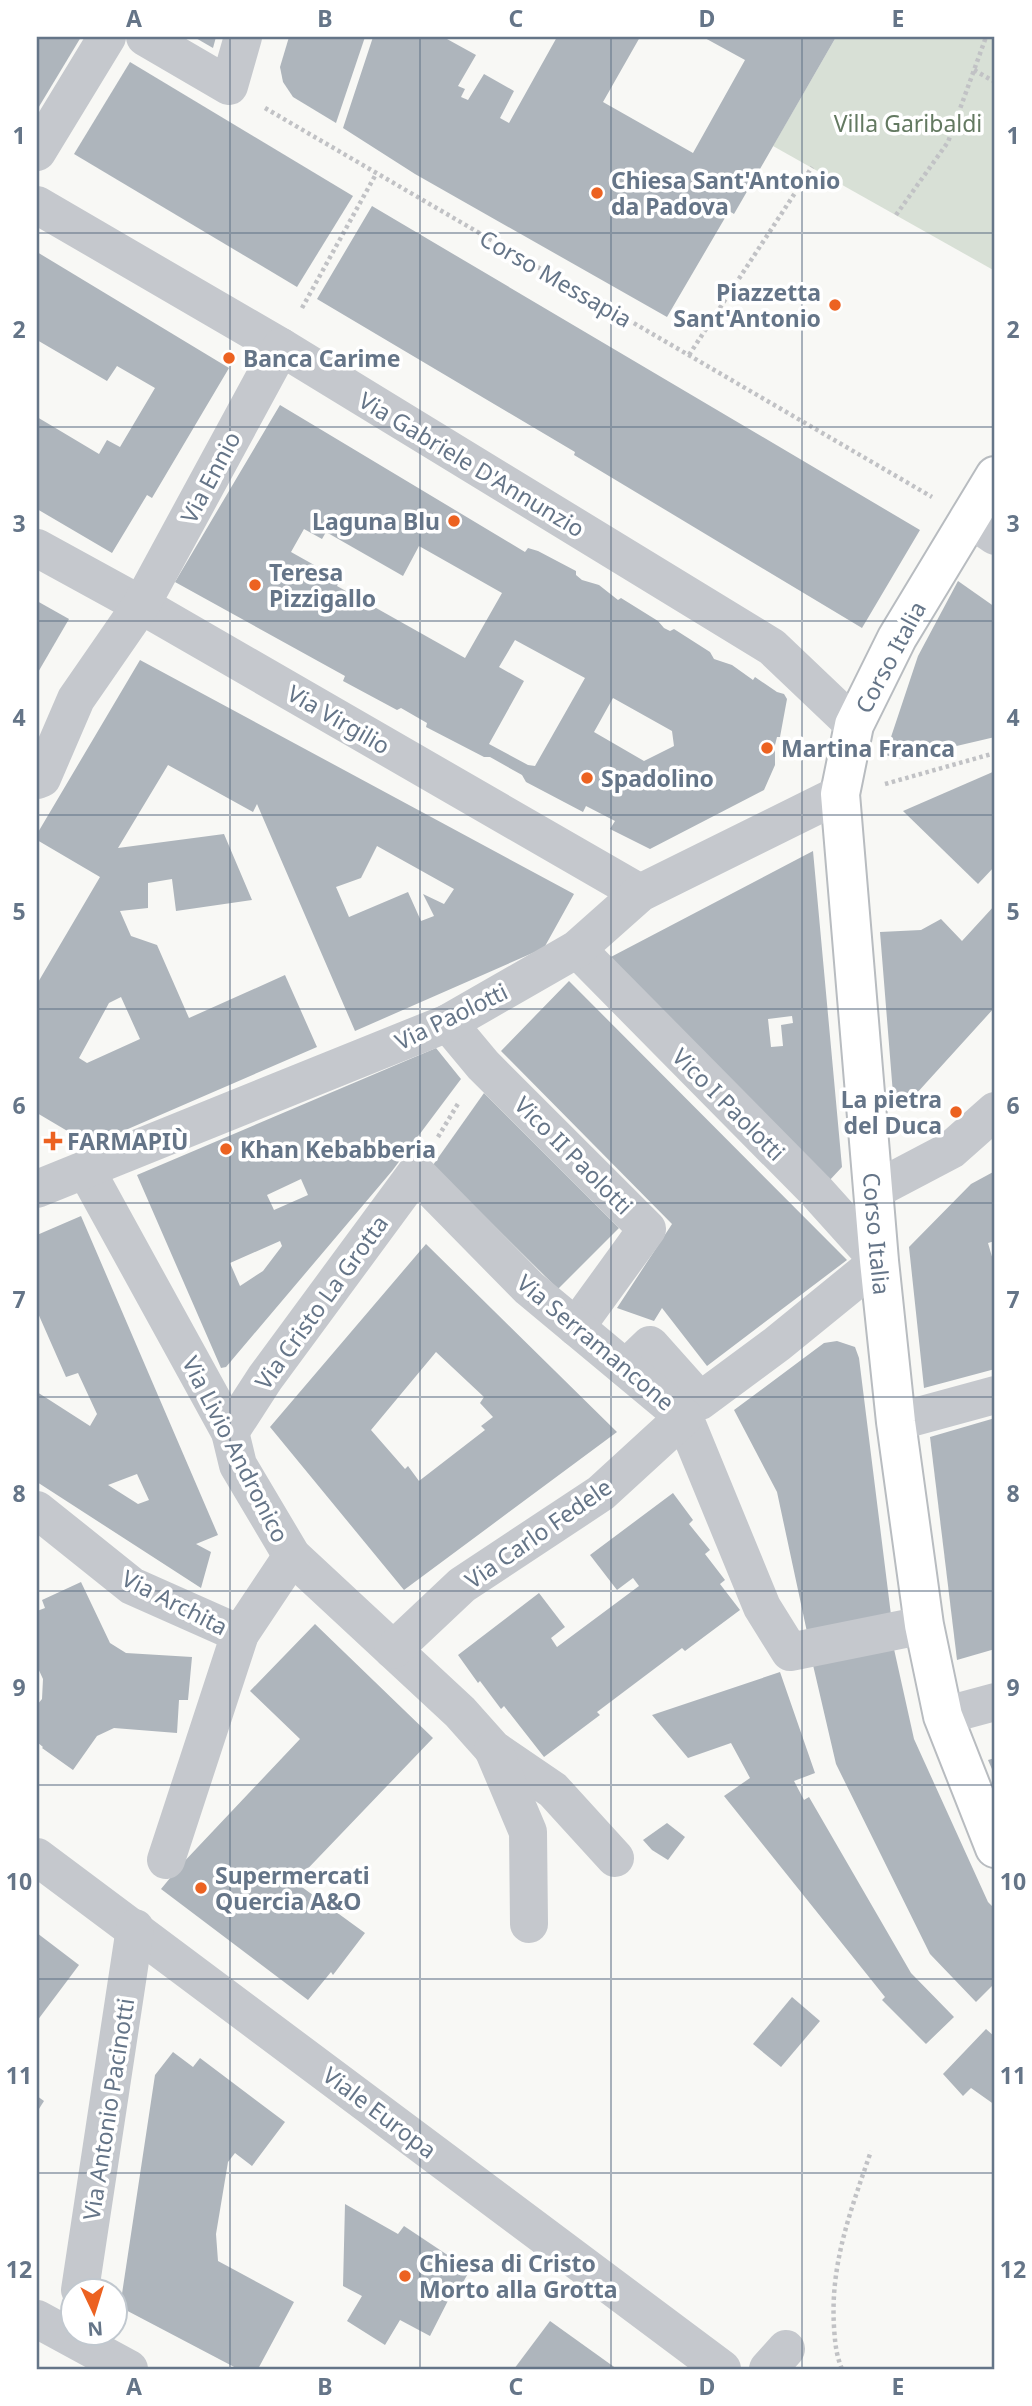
<svg xmlns="http://www.w3.org/2000/svg" width="1032" height="2406" viewBox="0 0 1032 2406" font-family="'Noto Sans',sans-serif">
  <rect width="100%" height="100%" fill="#f8f8f5"/>
  <path fill="#d8e0d6" d="M836,37H995V271L773,146Z"/>
  <g fill="#aeb5bc" fill-rule="evenodd">
    <path d="M37,37H81L37,110Z"/>
    <path d="M194,37H216L213,48Z"/>
    <path d="M289,37H365L336,123L293,97L283,82L280,67Z"/>
    <path d="M373,37H449L447,39L476,55L458,86L465,89L461,97L468,100L484,74L514,91L500,118L509,123L557,37H640L603,102L693,153L745,60L703,37H836L734,214L729,211L667,317L415,174L343,128Z"/>
    <path d="M130,62L353,196L297,287L74,154Z"/>
    <path d="M372,206L920,530L862,628L574,455L575,452L317,299Z"/>
    <path d="M37,252L229,368L152,498L147,495L112,553L37,509V417L99,454L107,440L120,447L155,388L117,366L107,381L37,340Z"/>
    <path d="M280,405L525,552L528,548L538,551L576,571V575L582,580L599,585L618,600L621,598L658,621L664,628L670,631L674,629L710,652L714,659L732,665L753,680L755,677L777,692L784,694L787,699L780,737H777L775,745V765L764,790L650,849L610,829L615,821L586,806L583,812L526,782L522,775L490,757H484L426,727L427,723L401,708L397,710L343,681L345,676L175,582ZM304,529L322,539L326,532L403,576L419,546L502,593L465,658L337,586L338,584L330,579L332,575L291,552ZM515,640L585,678L535,766L528,765L489,744L524,681L499,667ZM613,698L672,731L674,746L644,761L594,732Z"/>
    <path d="M958,581L995,607V737L901,759L885,755L918,656Z"/>
    <path d="M37,601L69,619L37,674Z"/>
    <path d="M140,660L574,894L544,948L355,1031L257,804L253,812L168,765L118,848L224,834L252,900L176,911L172,879L148,883V908L120,911L131,936L157,945L189,1018L285,975L317,1047L91,1145L37,1113V984L100,877L37,840V834ZM377,846L454,889L444,904L423,894L434,916L421,921L408,892L349,917L336,887L361,878ZM121,997L140,1039L87,1063L79,1058L109,1003Z"/>
    <path d="M995,771V866L978,884L903,811Z"/>
    <path d="M813,851L842,1167L828,1182L607,959ZM792,1016L793,1023L781,1025L783,1046L771,1047L768,1019Z"/>
    <path d="M995,905V1007L916,1094H893L880,932L921,930L941,919L962,941Z"/>
    <path d="M569,981L847,1260L707,1366L662,1308L654,1321L617,1308L672,1224L501,1051Z"/>
    <path d="M436,1048L461,1079L392,1171L226,1367L221,1368L137,1175ZM301,1179L308,1195L274,1210L267,1195ZM280,1241L282,1246L263,1271L240,1286L230,1263Z"/>
    <path d="M484,1093L619,1228L558,1289L433,1165Z"/>
    <path d="M995,1171V1241L988,1243L995,1267V1369L924,1388L909,1247L971,1184Z"/>
    <path d="M81,1216L218,1535L196,1544L211,1552L201,1588L37,1482V1392L90,1426L97,1414L78,1373L66,1377L37,1311V1235ZM137,1474L149,1500L138,1504L108,1485Z"/>
    <path d="M426,1244L617,1432L404,1590L270,1427ZM436,1352L484,1397L480,1403L493,1417L481,1426L485,1430L419,1481L408,1466L405,1469L371,1430Z"/>
    <path d="M837,1341L855,1347L859,1358L891,1615L807,1632L777,1492L734,1410L824,1343Z"/>
    <path d="M995,1418V1649L957,1660L930,1437Z"/>
    <path d="M673,1493L693,1520L689,1524L710,1550L705,1554L725,1580L720,1584L740,1610L685,1651L682,1648L597,1712L600,1715L544,1757L504,1706L501,1709L480,1681L478,1683L458,1655L539,1593L565,1627L551,1638L557,1647L639,1586L633,1578L617,1590L590,1555Z"/>
    <path d="M81,1582L110,1643L126,1653L192,1657L188,1700H179L177,1733L114,1728L97,1736L73,1770L42,1748L43,1747L37,1742V1705L42,1699L43,1679L37,1666V1611L45,1608L42,1600Z"/>
    <path d="M315,1624L433,1738L295,1882L365,1933L333,1975L331,1972L308,2000L161,1889L180,1866L300,1739L250,1691Z"/>
    <path d="M894,1649L914,1739L988,1902L995,1909V1983L976,2002L930,1954L836,1764L813,1665Z"/>
    <path d="M780,1672L815,1773L794,1781L804,1800L809,1797L911,1973L954,2017L926,2044L882,2000L885,1997L724,1796L750,1778L731,1743L688,1758L652,1715Z"/>
    <path d="M995,1758V1776L988,1760Z"/>
    <path d="M667,1823L685,1837L668,1860L652,1850L643,1840Z"/>
    <path d="M37,1933L79,1965L37,2021Z"/>
    <path d="M792,1997L820,2021L781,2067L753,2044Z"/>
    <path d="M986,2029L995,2037V2105L971,2088L963,2096L943,2074Z"/>
    <path d="M173,2052L193,2067L200,2058L285,2122L252,2166L235,2153L228,2162L216,2234L218,2261L294,2302L258,2369H238L120,2307L155,2075Z"/>
    <path d="M37,2096L44,2101L37,2112Z"/>
    <path d="M345,2204L398,2234L404,2226L470,2270L462,2284L457,2283L430,2336L400,2320L385,2345L347,2321L362,2296L343,2286Z"/>
    <path d="M550,2321L617,2369H514Z"/>
  </g>
  <g fill="none" stroke-linecap="round" stroke-linejoin="round">
    <g stroke="#b8bcc0" stroke-width="42">
      <g id="major">
        <path id="s1" d="M995,476L897,638L854,725L840,794L879,1261L896,1422L924,1625L943,1716L995,1848"/>
      </g>
    </g>
    <g stroke="#c1c2c5" stroke-width="4.5" stroke-dasharray="3.5 3.5" stroke-linecap="butt">
      <path d="M974,70L995,82"/>
      <path d="M265,108L932,497"/>
      <path d="M896,215L948,142L986,37"/>
      <path d="M302,308L376,174"/>
      <path d="M689,355L812,167"/>
      <path d="M885,784L995,753"/>
      <path d="M438,1137L459,1102"/>
      <path d="M842,2369C836,2355 835,2342 834,2327C830,2263 851,2210 871,2151"/>
    </g>
    <g stroke="#c5c8cd" stroke-width="38">
      <path d="M145,37L229,86L243,37"/>
      <path d="M37,152L107,37"/>
      <path d="M37,205L281,347L772,647L854,725"/>
      <path d="M969,518L995,536"/>
      <path d="M37,548L141,605L640,893"/>
      <path d="M37,780L42,778L76,699L141,605L281,347"/>
      <path d="M577,949L816,1191L879,1261L777,1344L700,1401L650,1345L626,1368"/>
      <path d="M448,1023L483,1065L647,1229L576,1327"/>
      <path d="M86,1170L230,1432L238,1465L292,1556L460,1712L493,1749L553,1790L615,1858"/>
      <path d="M37,1189L448,1023L577,949L640,893L840,794"/>
      <path d="M875,1190L951,1150L995,1111"/>
      <path d="M896,1422L995,1395"/>
      <path d="M230,1432L265,1378L416,1173L529,1288L684,1417L762,1607L790,1652L924,1625"/>
      <path d="M37,1510L132,1586L240,1634"/>
      <path d="M393,1650L462,1585L601,1493L684,1417"/>
      <path d="M943,1716L995,1702"/>
      <path d="M493,1749L528,1832L529,1924"/>
      <path d="M37,1857L722,2369"/>
      <path d="M166,1860L240,1634L292,1556"/>
      <path d="M80,2290L135,1928"/>
      <path d="M37,2319L129,2369"/>
      <path d="M768,2369L786,2349"/>
    </g>
    <use href="#major" stroke="#fff" stroke-width="38"/>
  </g>
  <path fill="none" stroke="#657588" stroke-width="2" stroke-opacity="0.55" d="M230,37V2369M420,37V2369M611,37V2369M802,37V2369M37,233H995M37,427H995M37,621H995M37,815H995M37,1009H995M37,1203H995M37,1397H995M37,1591H995M37,1785H995M37,1979H995M37,2173H995"/>
  <g fill="#ec6221" stroke="#fff" stroke-width="2.5">
    <circle cx="597" cy="193" r="7"/>
    <circle cx="835" cy="305" r="7"/>
    <circle cx="229" cy="358" r="7"/>
    <circle cx="454" cy="521" r="7"/>
    <circle cx="255" cy="585" r="7"/>
    <circle cx="767" cy="748" r="7"/>
    <circle cx="587" cy="778" r="7"/>
    <circle cx="956" cy="1112" r="7"/>
    <path d="M49.5 1130.5h7v7h7v7h-7v7h-7v-7h-7v-7h7z"/>
    <circle cx="226" cy="1149" r="7"/>
    <circle cx="201" cy="1888" r="7"/>
    <circle cx="405" cy="2276" r="7"/>
  </g>
  <g text-anchor="middle" dominant-baseline="central" stroke-width="7" stroke-linejoin="round" paint-order="stroke">
    <g font-size="23" fill="#637961" stroke="#fff">
      <text x="908" y="123">Villa Garibaldi</text>
    </g>
    <g font-size="23" font-weight="bold" fill="#657588" stroke="#fff" text-anchor="start">
      <text x="611" y="180">Chiesa Sant'Antonio<tspan x="611" dy="26">da Padova</tspan></text>
      <text x="821" y="292" text-anchor="end">Piazzetta<tspan x="821" dy="26">Sant'Antonio</tspan></text>
      <text x="243" y="358">Banca Carime</text>
      <text x="440" y="521" text-anchor="end">Laguna Blu</text>
      <text x="269" y="572">Teresa<tspan x="269" dy="26">Pizzigallo</tspan></text>
      <text x="781" y="748">Martina Franca</text>
      <text x="601" y="778">Spadolino</text>
      <text x="942" y="1099" text-anchor="end">La pietra<tspan x="942" dy="26">del Duca</tspan></text>
      <text x="67" y="1141">FARMAPIÙ</text>
      <text x="240" y="1149">Khan Kebabberia</text>
      <text x="215" y="1875">Supermercati<tspan x="215" dy="26">Quercia A&amp;O</tspan></text>
      <text x="419" y="2263">Chiesa di Cristo<tspan x="419" dy="26">Morto alla Grotta</tspan></text>
    </g>
    <g font-size="23" fill="#657588" stroke="#fff">
      <text transform="translate(556 278) rotate(30)">Corso Messapia</text>
      <text transform="translate(472 464) rotate(31)">Via Gabriele D'Annunzio</text>
      <text transform="translate(210 477) rotate(-62)">Via Ennio</text>
      <text transform="translate(890 657) rotate(-62)">Corso Italia</text>
      <text transform="translate(339 719) rotate(30)">Via Virgilio</text>
      <text transform="translate(451 1016) rotate(-26)">Via Paolotti</text>
      <text transform="translate(729 1104) rotate(45)">Vico I Paolotti</text>
      <text transform="translate(574 1155) rotate(45)">Vico II Paolotti</text>
      <text stroke="none"><textPath href="#s1" startOffset="798">Corso Italia</textPath></text>
      <text transform="translate(321 1302) rotate(-54)">Via Cristo La Grotta</text>
      <text transform="translate(596 1342) rotate(40)">Via Serramancone</text>
      <text transform="translate(236 1449) rotate(63)">Via Livio Andronico</text>
      <text transform="translate(538 1533) rotate(-35)">Via Carlo Fedele</text>
      <text transform="translate(175 1602) rotate(27)">Via Archita</text>
      <text transform="translate(108 2109) rotate(-81)">Via Antonio Pacinotti</text>
      <text transform="translate(380 2112) rotate(37)">Viale Europa</text>
    </g>
  </g>
  <rect width="1032" height="2406" fill="none" stroke="#ffffff" stroke-width="77"/>
  <g transform="translate(94 2312) rotate(176)"><circle r="33" fill="#ffffff" stroke="#c1c8cf" stroke-width="2"/>
  <path d="M0-5L12 26L0 18L-12 26Z" fill="#ec6221"/>
  <text y="-10" font-size="19" font-weight="bold" text-anchor="middle" fill="#657588">N</text>
  </g>
  <rect x="38" y="38" width="955" height="2330" fill="none" stroke="#657588" stroke-width="2.5"/>
  <g font-size="23" text-anchor="middle" font-weight="bold" fill="#657588">
    <text x="134" y="27">A</text>
    <text x="325" y="27">B</text>
    <text x="516" y="27">C</text>
    <text x="707" y="27">D</text>
    <text x="898" y="27">E</text>
    <text x="19" y="144">1</text>
    <text x="1013" y="144">1</text>
    <text x="19" y="338">2</text>
    <text x="1013" y="338">2</text>
    <text x="19" y="532">3</text>
    <text x="1013" y="532">3</text>
    <text x="19" y="726">4</text>
    <text x="1013" y="726">4</text>
    <text x="19" y="920">5</text>
    <text x="1013" y="920">5</text>
    <text x="19" y="1114">6</text>
    <text x="1013" y="1114">6</text>
    <text x="19" y="1308">7</text>
    <text x="1013" y="1308">7</text>
    <text x="19" y="1502">8</text>
    <text x="1013" y="1502">8</text>
    <text x="19" y="1696">9</text>
    <text x="1013" y="1696">9</text>
    <text x="19" y="1890">10</text>
    <text x="1013" y="1890">10</text>
    <text x="19" y="2084">11</text>
    <text x="1013" y="2084">11</text>
    <text x="19" y="2278">12</text>
    <text x="1013" y="2278">12</text>
    <text x="134" y="2395">A</text>
    <text x="325" y="2395">B</text>
    <text x="516" y="2395">C</text>
    <text x="707" y="2395">D</text>
    <text x="898" y="2395">E</text>
  </g>
</svg>
